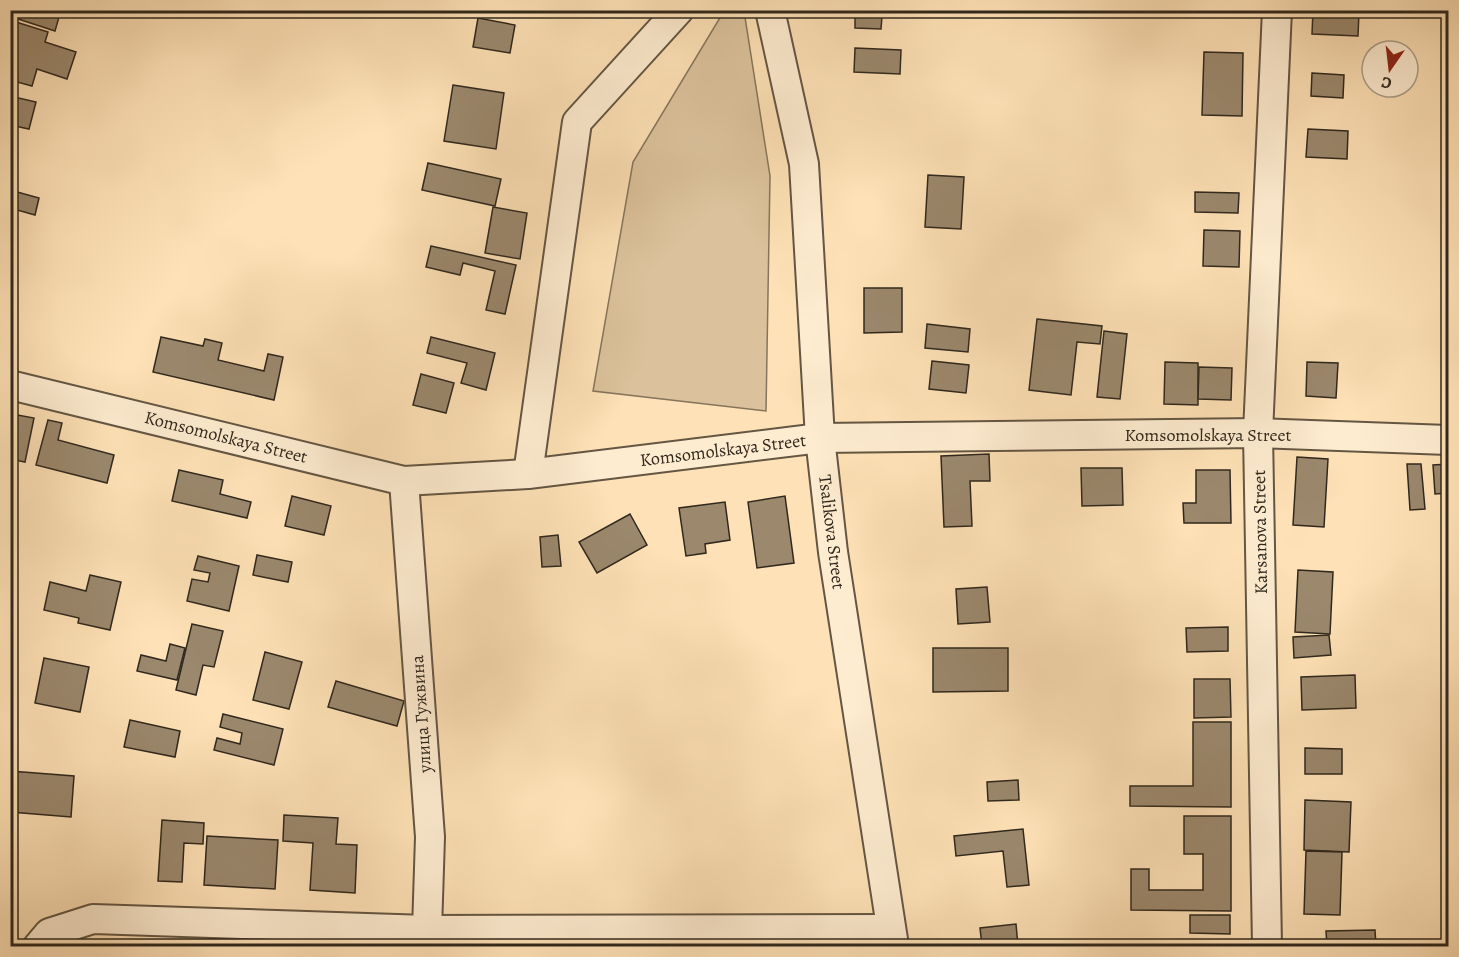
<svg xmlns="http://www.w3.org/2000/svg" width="1459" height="957" viewBox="0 0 1459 957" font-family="Alegreya,serif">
  <rect width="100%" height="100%" fill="#fee1b6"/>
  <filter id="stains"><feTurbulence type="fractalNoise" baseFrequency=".00333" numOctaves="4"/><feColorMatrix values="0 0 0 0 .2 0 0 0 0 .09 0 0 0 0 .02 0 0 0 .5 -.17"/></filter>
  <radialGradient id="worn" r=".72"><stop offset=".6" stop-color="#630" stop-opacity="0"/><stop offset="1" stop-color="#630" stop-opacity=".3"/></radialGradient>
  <path fill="#dbc29c" stroke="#86755c" stroke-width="1.5" d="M724,11H744L770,176L766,411L593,391L633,162Z"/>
  <g fill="#9b886d" stroke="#30281d" stroke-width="1.5">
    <path d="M21,10H61L55,31L18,19Z"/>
    <path d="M1313,10L1359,12L1358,36L1312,34Z"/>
    <path d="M855,15L882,16L881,29L855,28Z"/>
    <path d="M478,18L515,25L510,53L473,47Z"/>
    <path d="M16,22L48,32L45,42L76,52L67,79L37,69L32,86L10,80V38Z"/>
    <path d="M855,48L901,50L900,74L854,72Z"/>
    <path d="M1204,52L1243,53L1242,116L1202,115Z"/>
    <path d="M1312,73L1344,75L1343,98L1311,96Z"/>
    <path d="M453,85L504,93L496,149L444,141Z"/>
    <path d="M10,96L36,102L29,129L10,125Z"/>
    <path d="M1308,129L1348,131L1347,159L1306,157Z"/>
    <path d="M428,163L501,179L495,206L422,190Z"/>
    <path d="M928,175L964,177L961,229L925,227Z"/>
    <path d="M10,190L39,198L35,215L10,208Z"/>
    <path d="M1195,192L1239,193L1238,213L1195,212Z"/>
    <path d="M493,207L527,213L520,259L485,253Z"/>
    <path d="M1204,230L1240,231L1239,267L1203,266Z"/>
    <path d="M431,246L516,265L505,314L486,310L495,271L463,263L460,275L426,267Z"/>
    <path d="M864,288H902V332L864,333Z"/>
    <path d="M1037,319L1102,326L1100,344L1077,342L1071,395L1029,390Z"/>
    <path d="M927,324L970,329L968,352L925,348Z"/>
    <path d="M1104,331L1127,334L1120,399L1097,397Z"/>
    <path d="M161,337L203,346L205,339L222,343L218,360L264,371L268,354L283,357L274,400L153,372Z"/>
    <path d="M431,337L495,353L486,390L461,383L467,363L427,353Z"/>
    <path d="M932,361L969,365L966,393L929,389Z"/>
    <path d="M1165,362L1198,363V405L1164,404Z"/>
    <path d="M1307,362L1338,363L1336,398L1306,396Z"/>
    <path d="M1199,367L1232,368L1231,400L1198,399Z"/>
    <path d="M421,374L454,383L446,413L413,405Z"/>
    <path d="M12,414L34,418L25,462L10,459V423Z"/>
    <path d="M48,420L62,423L58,440L114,455L107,483L36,465Z"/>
    <path d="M989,454L990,481H970L972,526L944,527L941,456Z"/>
    <path d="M1297,457L1328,459L1324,527L1293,525Z"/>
    <path d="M1407,464H1421L1425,509L1410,510Z"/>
    <path d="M1448,464V493L1435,494L1433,465Z"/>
    <path d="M1081,468H1122L1123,505L1082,506Z"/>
    <path d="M179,470L223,480L220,494L251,502L247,518L172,501Z"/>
    <path d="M1196,470H1230L1231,523H1184L1183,503H1196Z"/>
    <path d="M292,496L331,506L324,535L285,526Z"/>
    <path d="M785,496L794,563L757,568L748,502Z"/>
    <path d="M725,502L730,540L705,544L706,553L686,556L679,508Z"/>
    <path d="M630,514L647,545L597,573L579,542Z"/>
    <path d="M558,535L561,566L542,567L540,537Z"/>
    <path d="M257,555L292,562L288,582L253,575Z"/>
    <path d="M198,556L239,566L229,611L187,601L192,579L208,582L210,573L194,570Z"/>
    <path d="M1298,570L1333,572L1330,634L1295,632Z"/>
    <path d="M90,575L121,582L110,630L78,623L79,618L44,610L50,582L86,591Z"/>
    <path d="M987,587L990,622L958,624L956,589Z"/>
    <path d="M192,624L223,631L214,667L203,665L196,695L176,690Z"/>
    <path d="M1228,627V651L1187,652L1186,628Z"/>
    <path d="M1329,635L1331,655L1294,658L1293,637Z"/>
    <path d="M170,644L185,648L177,680L137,671L141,655L166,661Z"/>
    <path d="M933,648H1008V691L933,692Z"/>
    <path d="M265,652L302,662L289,709L253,700Z"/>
    <path d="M44,658L89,667L80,712L35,703Z"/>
    <path d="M1355,675L1356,708L1302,710L1301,677Z"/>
    <path d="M1194,679H1230L1231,717L1194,718Z"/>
    <path d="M336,681L404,701L397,726L328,707Z"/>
    <path d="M223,714L283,729L274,765L214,750L217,738L240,744L242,733L220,727Z"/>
    <path d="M130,720L180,731L175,757L124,747Z"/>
    <path d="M1193,722H1231V807L1130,806V786H1193Z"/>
    <path d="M1305,748L1342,749V774H1305Z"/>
    <path d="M10,771L74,776L71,817L10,812Z"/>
    <path d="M1018,780L1019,800L988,801L987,782Z"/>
    <path d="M1305,800L1351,802L1349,852L1304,850Z"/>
    <path d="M284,815L338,818L336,844L357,845L355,893L310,890L313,843L283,841Z"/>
    <path d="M1184,816H1231V911L1131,910V869H1149V890H1203V854H1184Z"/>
    <path d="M162,820L204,823L203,844L184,843L182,882L158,881Z"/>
    <path d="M1023,829L1029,885L1007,887L1003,851L956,856L954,836Z"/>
    <path d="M207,836L278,840L275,889L204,885Z"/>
    <path d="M1306,851L1342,852L1340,915L1304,914Z"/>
    <path d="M1190,915H1230V934L1190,933Z"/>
    <path d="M1016,924L1018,946H982L980,928Z"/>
    <path d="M1375,930L1376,946H1327L1326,931Z"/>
  </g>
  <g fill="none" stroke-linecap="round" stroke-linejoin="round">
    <g stroke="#645643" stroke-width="32">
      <g id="street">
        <path d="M770,10L804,164L820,438L833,552L894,946"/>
        <path d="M10,385L404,481L528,474L820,438L1258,433L1448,440"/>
        <path d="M528,474L577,122L679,10"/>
        <path d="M404,481L430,837L427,930L420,946"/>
        <path d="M38,946L49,933L93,919L427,930L890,929"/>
        <path d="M1267,946L1258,433L1277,10"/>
      </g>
    </g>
    <use href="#street" stroke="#feecd0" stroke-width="28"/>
  </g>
  <g text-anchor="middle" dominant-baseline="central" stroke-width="4.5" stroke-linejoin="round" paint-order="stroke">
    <g font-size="18" fill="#30281d" stroke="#feecd0">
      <text x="1208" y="435">Komsomolskaya Street</text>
      <text transform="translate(226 437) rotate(14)">Komsomolskaya Street</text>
      <text transform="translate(723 450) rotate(-7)">Komsomolskaya Street</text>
      <text transform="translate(832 532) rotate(83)">Tsalikova Street</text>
      <text transform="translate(1260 532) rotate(-91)">Karsanova Street</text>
      <text transform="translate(421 714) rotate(-94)">улица Гужвина</text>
    </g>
  </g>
  <rect width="1459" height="957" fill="none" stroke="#fee1b6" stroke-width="36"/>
  <rect x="12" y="12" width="1435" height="933" fill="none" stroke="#30281d" stroke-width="3"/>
  <rect x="18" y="18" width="1423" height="921" fill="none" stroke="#30281d" stroke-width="1.5"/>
  <g transform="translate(1390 69) rotate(194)"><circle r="28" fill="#feecd0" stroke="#ac9e88" stroke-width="1.5"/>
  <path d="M0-4.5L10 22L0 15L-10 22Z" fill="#8f2418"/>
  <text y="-9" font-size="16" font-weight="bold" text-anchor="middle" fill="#30281d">С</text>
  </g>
  <rect width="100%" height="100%" filter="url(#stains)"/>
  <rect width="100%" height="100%" fill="url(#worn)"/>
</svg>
